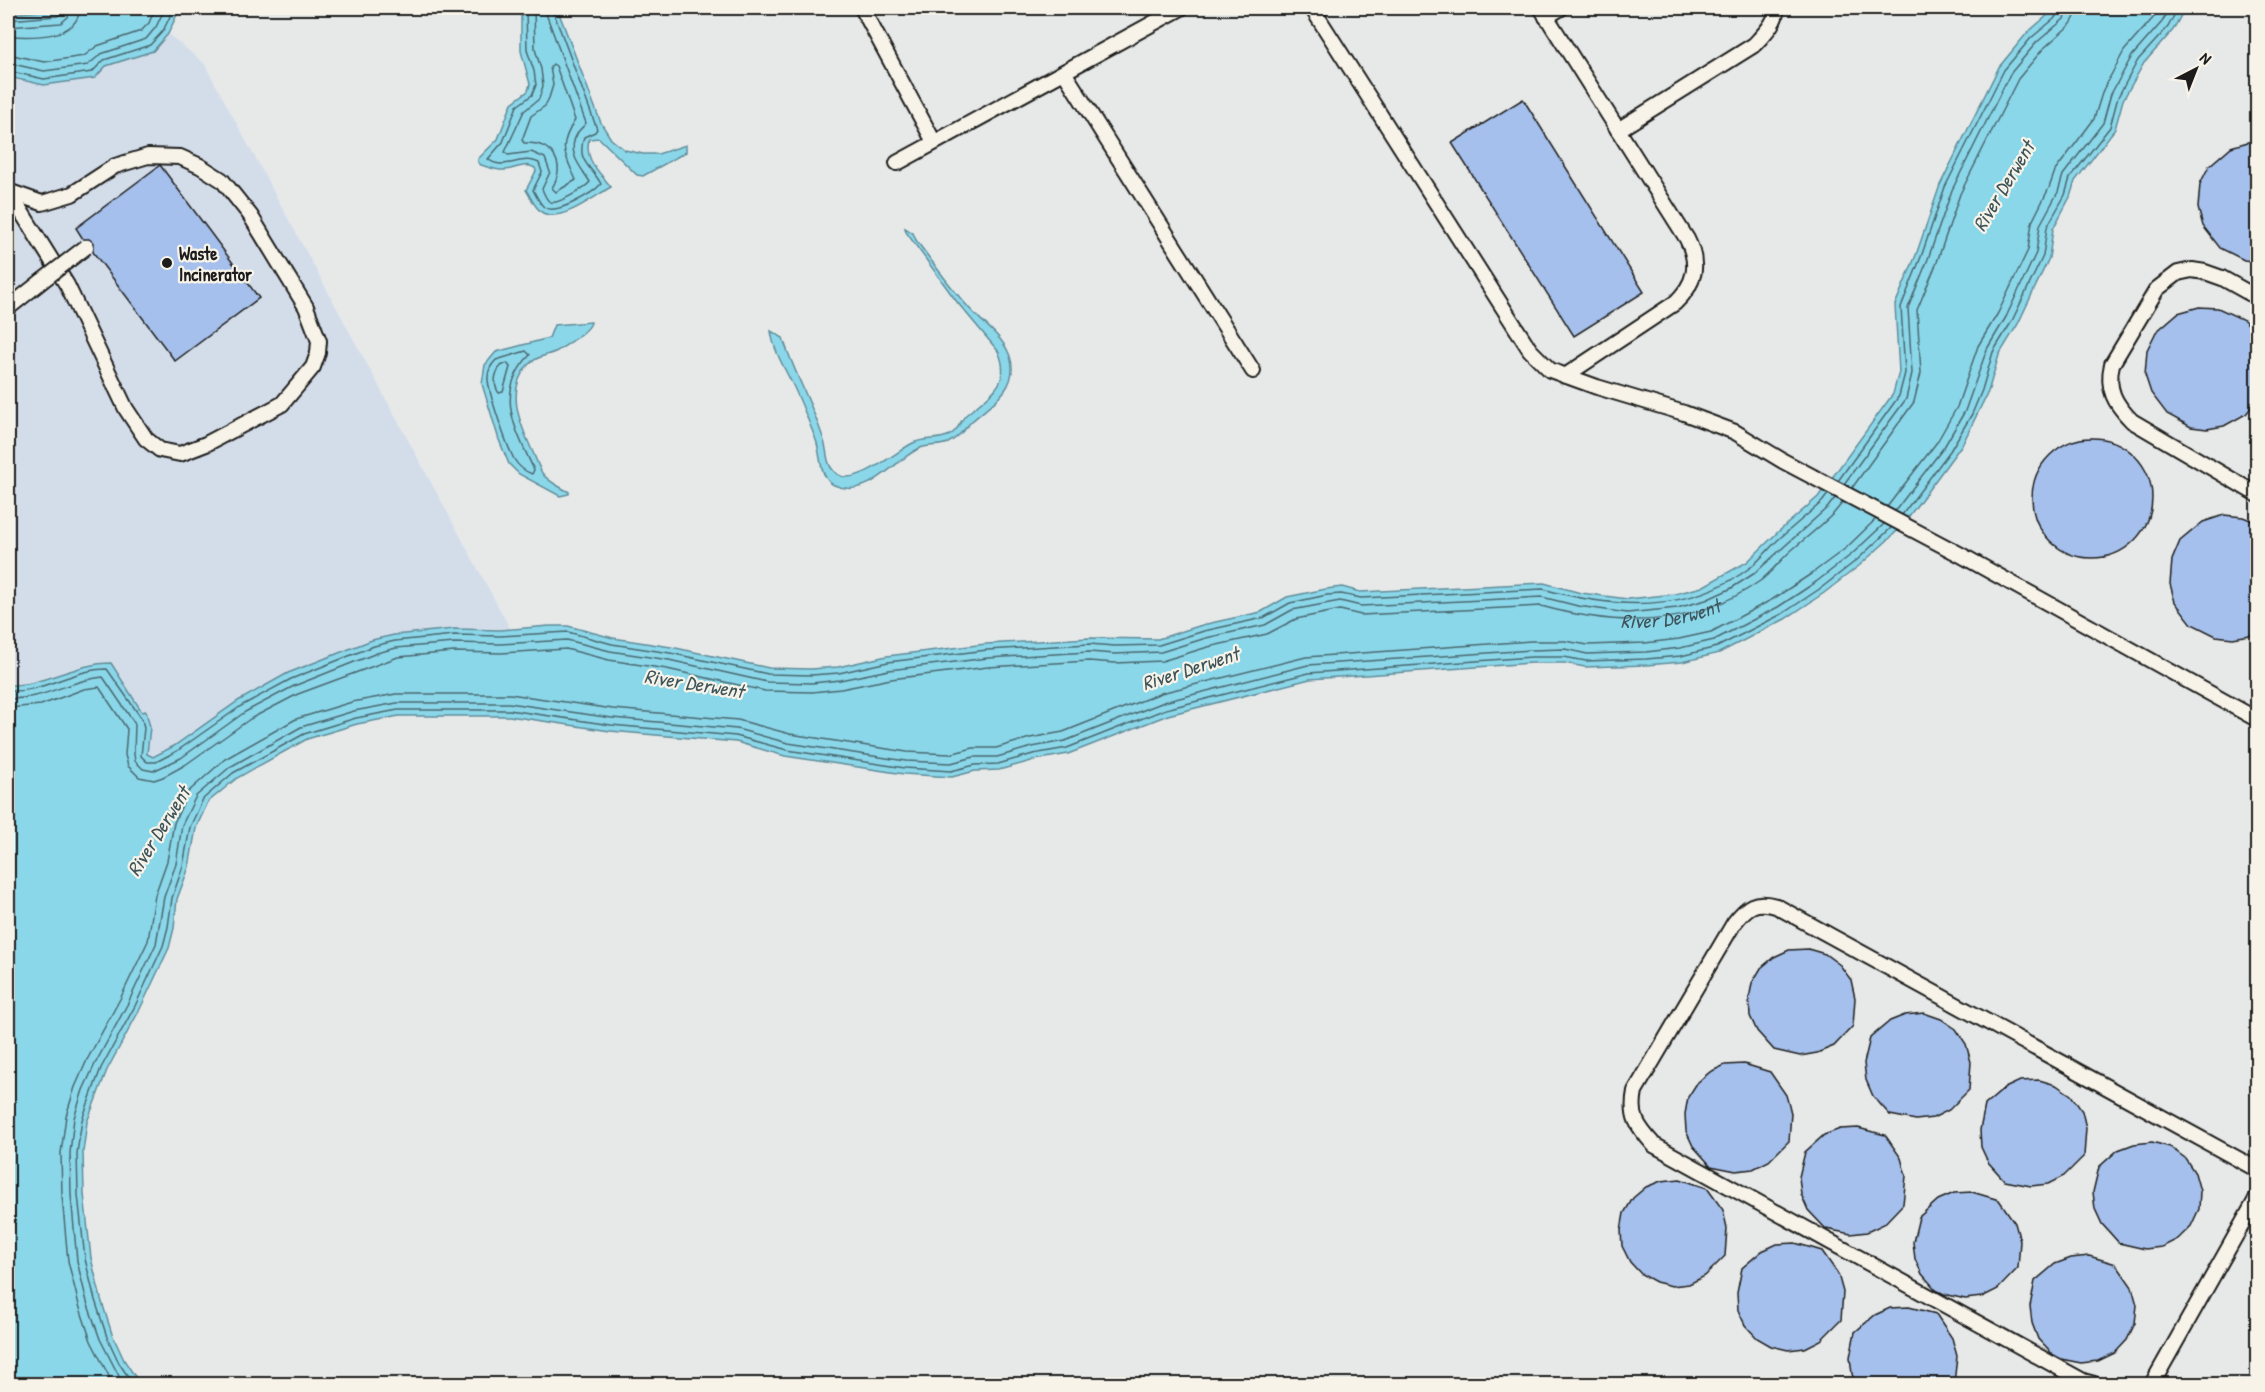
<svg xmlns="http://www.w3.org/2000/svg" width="2265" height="1392" viewBox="0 0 2265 1392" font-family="'Patrick Hand',sans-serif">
  <rect width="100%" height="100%" fill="#e7e9e9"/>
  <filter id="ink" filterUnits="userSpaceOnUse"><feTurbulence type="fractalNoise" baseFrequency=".0167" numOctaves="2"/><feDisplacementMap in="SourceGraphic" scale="12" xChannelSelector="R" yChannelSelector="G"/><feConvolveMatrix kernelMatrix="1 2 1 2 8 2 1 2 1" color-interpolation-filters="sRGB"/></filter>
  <g filter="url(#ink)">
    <path fill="#d3ddea" d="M168,34L204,63L511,630L454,629L394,635L372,640L288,673L251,693L174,746L153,757L147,755L150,727L145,712L143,713L111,663L78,668L36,683L8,685V79L44,85L95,78L106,66L153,51Z"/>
    <g fill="#8bd7ea" stroke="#5f8c98" stroke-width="1.5">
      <path d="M75,8H180L168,34L153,51L106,66L95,78L44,85L8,77V14Z"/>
      <path d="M521,8H557L601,123L611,139L625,150L643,154H658L686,145V152L643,176L637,175L599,138L589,139C584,161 599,171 611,187C595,196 561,223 543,213C535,209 531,197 526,190L536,171L535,168C524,162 516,169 506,170C497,171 488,167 481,165L478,162V159L498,139L512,103L528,91L530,84L521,51Z"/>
      <path d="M2056,8H2185L2173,30L2144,63L2123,100L2115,129L2075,181L2070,197L2053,229L2049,258L2018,324L1999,355L1988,392L1963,443L1901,527L1890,538L1860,565L1824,593L1785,619L1719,653L1682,662L1646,665L1585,667L1564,663H1532L1310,679L1168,715L1068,754L1035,760L999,770L975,771L952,777L904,774L785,756L736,742L610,731L509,716H399L357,724L307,739L237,778L208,802L196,828L189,867L177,899L174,928L169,948L140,1009L107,1070L87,1122L83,1152L84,1194L91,1258L101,1299L112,1334L124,1360L140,1384H8V685C44,686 75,663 111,663L142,712L146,711L150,727L147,754L153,757L174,746L238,701L288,673L372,640L394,635L454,629L500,630L549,626H568L613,638L671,647L769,668L811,669L838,667L887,656L986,644L1089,638L1158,639L1202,625L1261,612L1287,597L1326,589L1342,587L1360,592L1544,583L1581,593L1628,599L1675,594L1702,587L1747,562L1778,532L1818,497L1893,394L1899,372L1895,305L1916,255L1940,185L1999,67L2027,33Z"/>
      <path d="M905,228L913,233L916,240C933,263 950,287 969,308C983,324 1006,338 1011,360C1018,389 990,405 972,421C964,429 959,438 948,443C938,447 928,444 918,449C892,462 868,500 834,485C819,478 821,454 816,440C810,425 804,409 797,394C788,373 774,354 771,331L783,338C794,373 813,405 824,441C828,452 825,465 837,474C855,487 895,453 911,444C923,437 938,441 950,435C959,430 960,420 967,414C989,395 1013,384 998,351L957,302L906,232Z"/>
      <path d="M591,322C591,330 565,346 557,351C547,356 536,356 528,365C506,389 519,422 531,448C535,456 538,466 542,473C548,482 560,487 569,492V494L560,496L519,474L509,464L499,440L482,384L485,365L496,352L549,338L554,325Z"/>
    </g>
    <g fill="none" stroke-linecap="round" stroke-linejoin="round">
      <g stroke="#48676e" stroke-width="1.5">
        <path d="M526,8L527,50L534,71L536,85L532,95L517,106L503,142L488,159C503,172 522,154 539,163L542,172L533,190C536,195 539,203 544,207C556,216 593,193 601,184C591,165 576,162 584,137L595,132L597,129L552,8"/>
        <path d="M534,8L535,49L541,69L543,86L539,99L524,111L505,152L508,155L531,152L545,158L550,172L542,189C544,193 546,200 550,202C558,205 585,188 590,182C581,167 566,153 577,134C579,129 584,127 586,123L544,8"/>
        <path d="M8,20L57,16L62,13L63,8"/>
        <path d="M8,27L61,23L68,17L71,8"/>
        <path d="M8,36C31,37 78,40 80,8"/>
        <path d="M8,54L44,62L84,56L97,46L141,31L149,23L155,8"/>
        <path d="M8,63L44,71L88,65L101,54L146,39L156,27L165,8"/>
        <path d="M553,64L556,66L575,120C557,148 565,154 576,180L556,192L552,188C567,163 552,142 524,143L522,140L531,116L545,106L549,98L553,85L550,67Z"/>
        <path d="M8,71L44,79L92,72L104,60L150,45L163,31L174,8"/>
        <path d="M526,351L530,355C493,393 516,430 534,470L532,474C524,471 518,466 514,459C507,446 487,390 488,377C488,370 491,365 496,360Z"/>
        <path d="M507,363L510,367L503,392L499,393C493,385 494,374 501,366Z"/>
        <path d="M1838,481L1899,396L1905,373L1901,307L1921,257L1945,187L2004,70L2031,38L2054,19L2059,12L2060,8"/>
        <path d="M1844,484L1906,399L1912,373L1908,308L1928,259L1952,190L2010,74L2036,43L2064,19L2067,8"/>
        <path d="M1852,488L1914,402L1921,373L1917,310L1937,262L1960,194L2018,79L2043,49L2071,24L2076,15V8"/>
        <path d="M1887,507L1937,442L1957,407L1978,346L1998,313L2028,250L2032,222L2049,188L2055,171L2094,119L2103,90L2124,51L2154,17L2159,8"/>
        <path d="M1895,511L1944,447L1965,411L1987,349L2006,317L2036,253L2040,225L2058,192L2063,175L2103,123L2111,94L2132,56L2162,22L2170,8"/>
        <path d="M1902,515L1950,451L1972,414L1982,390L1993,352L2012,321L2043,256L2047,227L2065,195L2070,178L2110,127L2118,97L2138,60L2168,27L2178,8"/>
        <path d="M8,691C44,693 72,669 107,669L142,719L144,728L141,756L147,762H156L177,751L241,706L291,679L374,646L395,641L454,635L500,636L568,632L612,644L670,653L768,674L811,675L839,673L888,662L987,650L1089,644L1115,646L1159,645L1204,631L1263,618L1290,603L1327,595L1341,594L1361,598L1543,589C1614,609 1689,614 1751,567C1761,559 1770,547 1780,538C1794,526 1808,514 1822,502L1828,494"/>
        <path d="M8,699C44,700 69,680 103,677L135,724L134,754L135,761L143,769L153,771L181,758L245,712L294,686L377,653L396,648L454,643L500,644L567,640L610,651L669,660L767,682L812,683L840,680L889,670L988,658L1089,652L1115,654L1161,652L1206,638L1265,625L1292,610L1340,601L1361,606L1542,597L1578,606L1627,613L1677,608L1706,600L1730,589L1755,573L1828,507L1835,498"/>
        <path id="s1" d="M8,708L41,705L84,689L99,687L127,729L125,755L128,766L139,777L154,780L163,777L185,765L250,719L298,694L398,657L454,652L501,653L566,649L609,660L667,669L765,691L812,692L841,689L891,679L988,667L1089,661L1115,663L1162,661L1208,647L1267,634L1296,619L1340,610L1361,615L1541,606C1618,627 1692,629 1760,581C1772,572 1781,559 1793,549C1807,537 1821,526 1834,513L1843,502"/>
        <path d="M113,1384L91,1341L79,1305L68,1261L62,1196L61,1153L66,1116L75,1087L87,1060L120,999L148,941L155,895L167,861L174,823L188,792L225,759L296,719L352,702L396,694H510L613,709L738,720L790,734L907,752L950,754L973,748H996L1030,738L1063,732L1161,693L1306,657L1531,641H1565L1588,645L1645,643L1679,639L1711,632L1773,599L1811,574L1846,548L1876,519"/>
        <path d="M123,1384L100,1339L87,1302L77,1261L71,1195L70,1153L74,1118L83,1090L95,1064L128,1003L156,944L164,897L176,864L182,825L196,796L230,767L301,727L354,711L397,703H509L612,718L737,729L788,743L906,761L951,763L974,757H997L1032,747L1065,741L1164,702L1308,665L1532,650L1565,649L1587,654L1646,652L1680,648L1714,640L1778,607L1816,582L1852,554L1884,524"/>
        <path d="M133,1384L119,1363L107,1337L95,1300L85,1259L78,1195L77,1153L82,1120L101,1068L135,1006L163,946L168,927L172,898L183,866L190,827L203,799L233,773L304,734L356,718L398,710H509L611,725L736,736L787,750L905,768L951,771L975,765L998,764L1033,754L1067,748L1166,709L1309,673L1532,657H1564L1586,661L1646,659L1681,656L1717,647L1782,614L1821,588L1857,560L1891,528"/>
      </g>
    </g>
    <g fill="#a5c0ec" stroke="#1c1c1c" stroke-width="1.5">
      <path d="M1523,99L1644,292L1574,336L1452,143Z"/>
      <path d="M2258,139V262L2244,260L2220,248L2203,226L2198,208L2200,184L2209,166L2231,147Z"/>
      <path d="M160,165L259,298L175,361L93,252V242L89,239H83L76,228Z"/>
      <path d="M2199,307L2218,308L2244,320L2258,334V399L2246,414L2224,426L2207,429L2191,427L2167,414L2151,393L2145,375L2147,350L2156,332L2178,313Z"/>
      <circle cx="2092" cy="498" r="60"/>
      <path d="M2224,515L2243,517L2258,523V631L2250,635L2233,638L2216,636L2192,624L2175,602L2170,584L2172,560L2180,541L2203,522Z"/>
      <path d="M1808,949L1825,954L1840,965L1851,980L1855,998L1853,1026L1834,1046L1817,1053L1800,1056L1774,1050L1757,1031L1750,1016L1749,999L1752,983L1761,968L1774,957L1789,950Z"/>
      <path d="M1924,1013L1941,1019L1956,1029L1966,1044L1971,1062L1969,1090L1949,1110L1933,1118L1916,1120L1890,1115L1873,1096L1866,1080L1864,1063L1870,1038L1890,1021L1905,1015Z"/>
      <path d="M1744,1064L1770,1072L1786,1095L1791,1113L1789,1141L1769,1161L1753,1169L1736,1171L1711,1166L1693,1146L1686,1131L1685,1114L1688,1097L1697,1083L1710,1072L1725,1065Z"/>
      <path d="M2039,1080L2056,1085L2071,1095L2082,1111L2086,1128L2084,1156L2064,1176L2048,1184L2031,1186L2005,1181L1988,1162L1981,1147L1980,1130L1985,1105L2005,1088L2020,1081Z"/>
      <path d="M1858,1128L1885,1135L1901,1158L1906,1176L1903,1204L1884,1224L1867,1232L1851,1234L1826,1229L1808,1210L1801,1194L1799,1177L1805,1152L1824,1135L1840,1129Z"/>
      <path d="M2152,1142L2170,1147L2185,1158L2195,1173L2200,1191L2199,1209L2191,1226L2178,1239L2162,1247L2145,1249L2119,1243L2102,1224L2095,1209L2093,1192L2099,1167L2118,1150L2134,1144Z"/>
      <path d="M1680,1179L1707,1188L1723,1210L1727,1228L1725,1256L1705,1276L1689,1284L1672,1286L1656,1282L1641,1274L1630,1262L1622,1246L1621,1230L1624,1213L1633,1198L1646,1187L1661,1181Z"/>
      <path d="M1972,1192L1999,1200L2015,1223L2020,1241L2018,1268L1998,1289L1982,1297L1965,1299L1944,1294L1936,1290L1922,1274L1915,1259L1913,1242L1919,1217L1938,1200L1954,1193Z"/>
      <path d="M1795,1243L1822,1251L1838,1274L1843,1292L1841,1320L1821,1340L1805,1348L1788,1350L1771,1346L1757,1338L1745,1325L1738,1310L1737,1293L1742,1268L1762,1251L1777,1244Z"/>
      <path d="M2089,1256L2116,1264L2132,1287L2137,1305L2135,1323L2127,1340L2115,1353L2098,1361L2081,1363L2061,1359L2052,1354L2038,1339L2032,1323L2030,1306L2035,1281L2055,1264L2071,1258Z"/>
      <path d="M1909,1307L1936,1314L1952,1338L1957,1356L1954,1384H1856L1852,1374L1850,1357L1855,1332L1875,1315L1890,1308Z"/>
    </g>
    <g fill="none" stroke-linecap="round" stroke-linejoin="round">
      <g stroke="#1c1c1c" stroke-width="18">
        <g id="service">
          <path d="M862,8L934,142"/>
          <path d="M1312,8L1530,350L1550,370L1597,387L1684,413L1735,432L1783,461L1961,555L2258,720"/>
          <path d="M1541,8L1687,239C1700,265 1695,284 1675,303L1565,376"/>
          <path d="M1546,17L1561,8"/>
          <path d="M1064,72L1253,371"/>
          <path d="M1618,130L1754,45C1764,34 1776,23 1777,8"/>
          <path d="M897,163L1181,8"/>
          <path d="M8,191L42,203L72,194L115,166L148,156L180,157L200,166L222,180L250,215L306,307L319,341L318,353L313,367L282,404L206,444L180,454L160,450L146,439L126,409L67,285L9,192"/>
          <path d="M2258,298L2222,278L2205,272L2192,270L2178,273L2157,289L2112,364C2106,389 2115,404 2132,421L2258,495"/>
          <path d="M8,308L42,281"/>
          <path d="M2094,1384L2083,1381L1654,1145C1637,1126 1630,1117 1635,1091L1734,923C1747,906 1755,900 1776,906L2258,1170"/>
          <path d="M2152,1384L2258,1196"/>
        </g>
      </g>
      <use href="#service" stroke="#f7f3e8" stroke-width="14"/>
      <g stroke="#1c1c1c" stroke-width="18" stroke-linecap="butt">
        <path id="service-bridge" d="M42,281L86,247"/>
      </g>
      <use href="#service-bridge" stroke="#f7f3e8" stroke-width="14"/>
    </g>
  </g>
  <circle fill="#1c1c1c" stroke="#f7f3e8" stroke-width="2" cx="167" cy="263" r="6"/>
  <g text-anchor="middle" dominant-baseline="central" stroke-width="4.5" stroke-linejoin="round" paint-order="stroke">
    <g font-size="18" font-weight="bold" fill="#1c1c1c" stroke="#f7f3e8" text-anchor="start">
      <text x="179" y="253">Waste<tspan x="179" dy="21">Incinerator</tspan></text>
    </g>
    <g font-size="20" font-style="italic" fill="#3d545a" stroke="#f7f3e8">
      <text transform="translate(2003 186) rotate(-59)">River Derwent</text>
      <text stroke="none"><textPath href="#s1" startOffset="1778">River Derwent</textPath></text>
      <text transform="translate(1190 668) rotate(-18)">River Derwent</text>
      <text transform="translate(694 683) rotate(9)">River Derwent</text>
      <text transform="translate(158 831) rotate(-58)">River Derwent</text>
    </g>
  </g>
  <rect width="2265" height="1392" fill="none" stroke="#f7f3e8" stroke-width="30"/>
  <rect x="15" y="15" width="2235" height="1362" fill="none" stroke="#1c1c1c" stroke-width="2" filter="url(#ink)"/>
  <g transform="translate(2196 69) rotate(42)" stroke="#f7f3e8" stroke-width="4.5" paint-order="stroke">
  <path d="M0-4.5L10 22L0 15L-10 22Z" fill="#1c1c1c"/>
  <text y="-9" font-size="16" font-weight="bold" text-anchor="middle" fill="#1c1c1c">N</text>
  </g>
</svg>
